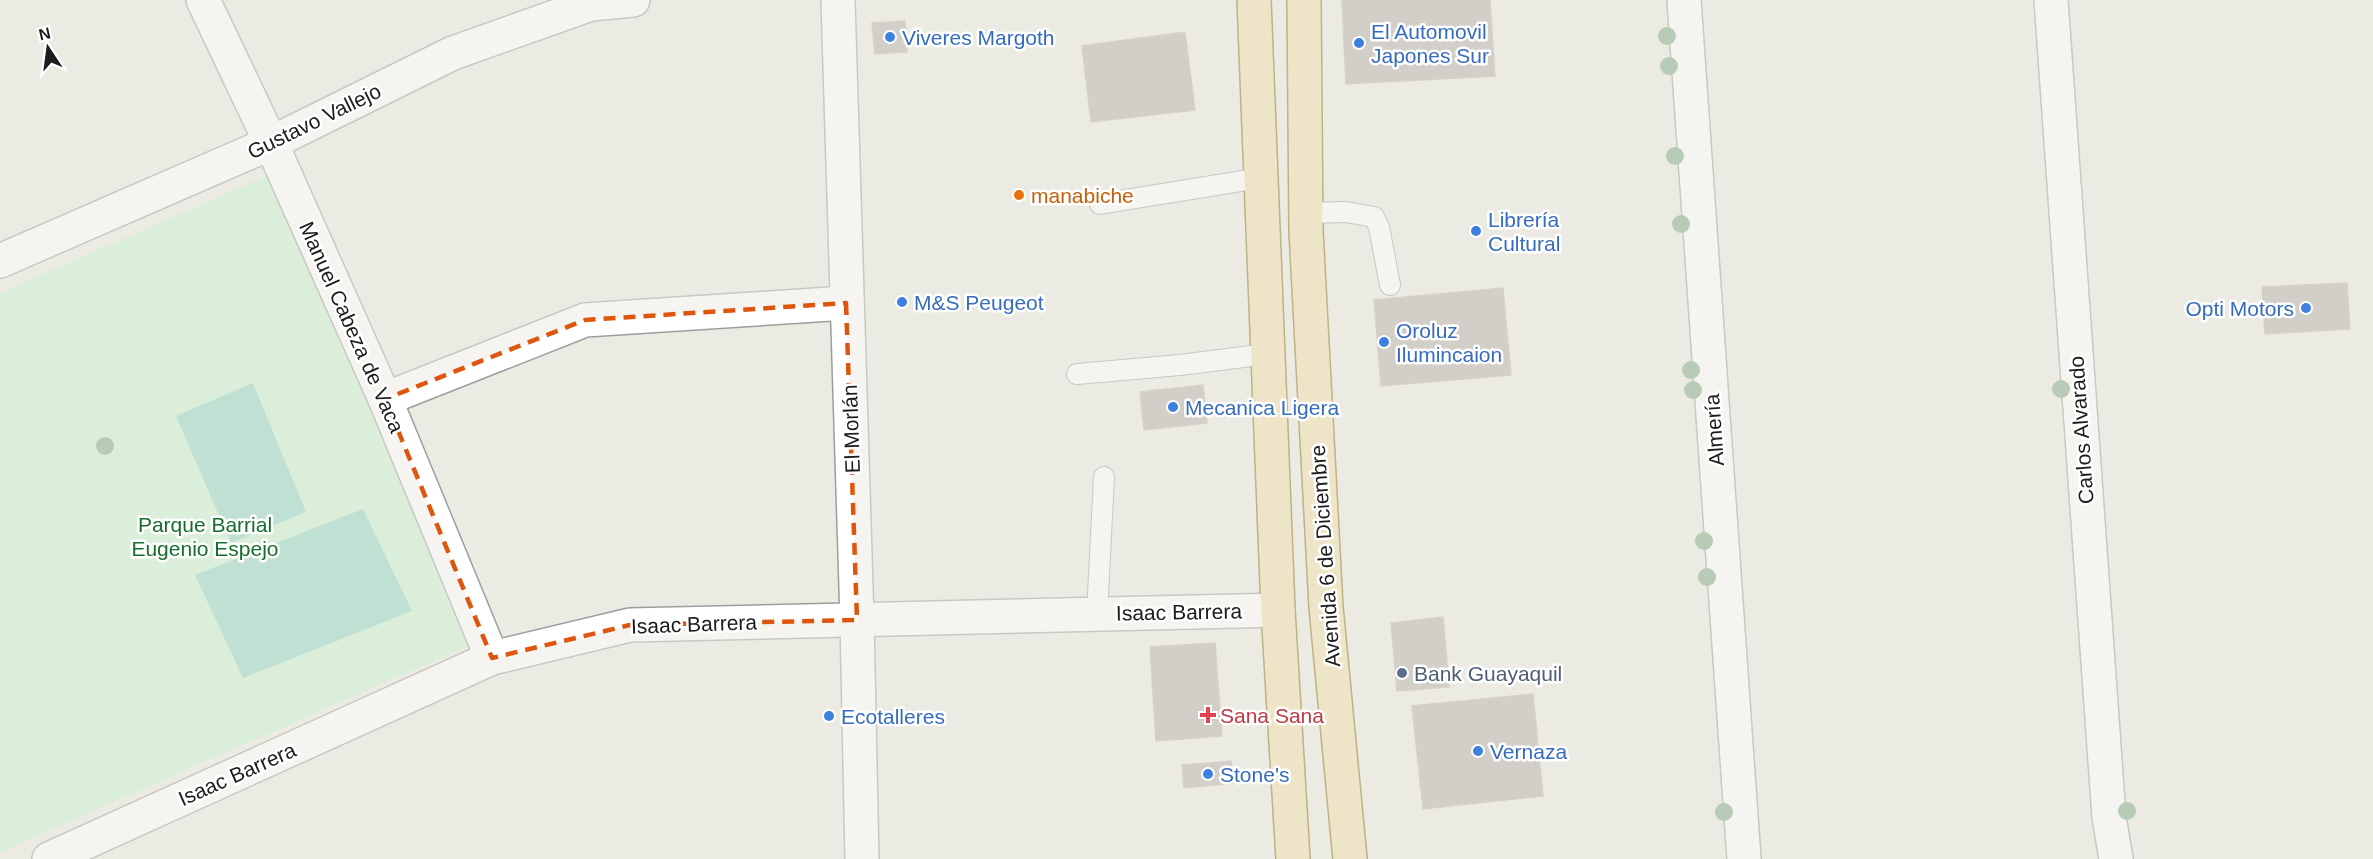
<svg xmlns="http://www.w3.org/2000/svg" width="2373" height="859" viewBox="0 0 2373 859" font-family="Helvetica,sans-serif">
  <rect width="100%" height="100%" fill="#ecebe3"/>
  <path fill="#c4f2cf" d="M269,175L477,642L0,852V293Z"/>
  <g fill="#8ad2c2">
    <path d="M253,383L306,512L231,543L176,416Z"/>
    <path d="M363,509L412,611L243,678L195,575Z"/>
  </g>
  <g fill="#b1aca6" stroke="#bcb4a7" stroke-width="1.5">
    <path d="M1342,0H1490L1495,76L1346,84Z"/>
    <path d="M905,21L907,52L875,54L872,23Z"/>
    <path d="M1185,32L1195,110L1091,122L1082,46Z"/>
    <path d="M2347,283L2350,329L2265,334L2262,287Z"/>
    <path d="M1503,288L1511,375L1381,386L1374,300Z"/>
    <path d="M1203,385L1207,423L1144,430L1140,392Z"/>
    <path d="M1443,617L1449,687L1397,691L1391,623Z"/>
    <path d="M1215,643L1222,736L1156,741L1150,647Z"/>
    <path d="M1533,694L1543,796L1423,809L1412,706Z"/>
    <path d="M1231,761L1233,783L1184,788L1182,765Z"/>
  </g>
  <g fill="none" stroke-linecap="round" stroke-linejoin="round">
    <g stroke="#9d9d9d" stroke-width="22">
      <g id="lane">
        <path d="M1100,204L1260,178"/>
        <path d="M1306,213L1346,212L1374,217L1379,227L1390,285"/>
        <path d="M1077,374L1180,365L1267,354"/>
        <path d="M1097,614L1104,477"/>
      </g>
    </g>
    <g stroke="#9d9d9d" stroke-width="36">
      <g id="street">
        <path d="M203,0L271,143L385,399L492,658"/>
        <path d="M838,0L857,620L862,859"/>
        <path d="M1684,0L1744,859"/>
        <path d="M2051,0L2109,817L2116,859"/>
        <path d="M0,261L271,143L453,53L591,4L633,0"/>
        <path d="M385,399L585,320L846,303"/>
        <path d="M49,859L492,658L630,625L1278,610"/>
      </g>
    </g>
    <g stroke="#836f12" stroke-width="36">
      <g id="primary">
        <path d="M1254,0L1278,610L1293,859"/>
        <path d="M1304,0L1306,231L1326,607L1350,859"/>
      </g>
    </g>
    <use href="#lane" stroke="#fff" stroke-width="20"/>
    <use href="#street" stroke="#fff" stroke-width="33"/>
    <use href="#primary" stroke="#f0dba4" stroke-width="33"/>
  </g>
  <g fill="#77a57e">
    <circle cx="1667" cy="36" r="9"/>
    <circle cx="1669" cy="66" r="9"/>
    <circle cx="1675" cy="156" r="9"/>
    <circle cx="1681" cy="224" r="9"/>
    <circle cx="1691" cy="370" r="9"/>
    <circle cx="2061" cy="389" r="9"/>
    <circle cx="1693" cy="390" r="9"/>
    <circle cx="105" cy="446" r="9"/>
    <circle cx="1704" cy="541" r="9"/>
    <circle cx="1707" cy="577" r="9"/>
    <circle cx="2127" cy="811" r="9"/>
    <circle cx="1724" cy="812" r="9"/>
  </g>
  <path d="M0 0H2373V859H0ZM846,303L857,620L630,625L492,658L385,399L585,320Z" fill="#ecebe3" fill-opacity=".55" fill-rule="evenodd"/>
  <path fill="none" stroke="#de560d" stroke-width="4.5" stroke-dasharray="12 8" stroke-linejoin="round" d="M846,303L857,620L630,625L492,658L385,399L585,320Z"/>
  <g fill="#3f7fe0" stroke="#fff" stroke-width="2">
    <circle cx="890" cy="37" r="6"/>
    <circle cx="1359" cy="43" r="6"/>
    <circle cx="1476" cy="231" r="6"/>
    <circle cx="902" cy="302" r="6"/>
    <circle cx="2306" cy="308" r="6"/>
    <circle cx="1384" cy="342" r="6"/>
    <circle cx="1173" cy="407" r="6"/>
    <circle cx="829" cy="716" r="6"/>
    <circle cx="1478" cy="751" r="6"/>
    <circle cx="1208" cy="774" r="6"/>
  </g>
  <circle fill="#e8710a" stroke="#fff" stroke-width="2" cx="1019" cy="195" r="6"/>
  <circle fill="#5c6f8a" stroke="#fff" stroke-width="2" cx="1402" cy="673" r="6"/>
  <path fill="#e0444e" stroke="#fff" stroke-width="2" d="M1205 706h6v6h6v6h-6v6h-6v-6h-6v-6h6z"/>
  <g text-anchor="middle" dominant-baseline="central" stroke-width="5" stroke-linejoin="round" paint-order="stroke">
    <g font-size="21" fill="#366cbe" stroke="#fff" text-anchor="start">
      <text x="1371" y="31">El Automovil<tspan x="1371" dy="24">Japones Sur</tspan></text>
      <text x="902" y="37">Viveres Margoth</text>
      <text x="1488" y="219">Librería<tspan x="1488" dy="24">Cultural</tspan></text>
      <text x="914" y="302">M&amp;S Peugeot</text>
      <text x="2294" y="308" text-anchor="end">Opti Motors</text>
      <text x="1396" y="330">Oroluz<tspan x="1396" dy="24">Ilumincaion</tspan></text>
      <text x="1185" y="407">Mecanica Ligera</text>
      <text x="841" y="716">Ecotalleres</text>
      <text x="1490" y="751">Vernaza</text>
      <text x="1220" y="774">Stone's</text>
    </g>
    <g font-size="21" fill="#1c1c1c" stroke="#fff">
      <text transform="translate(314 121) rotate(-26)">Gustavo Vallejo</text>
      <text transform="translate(352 327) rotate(66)">Manuel Cabeza de Vaca</text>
      <text transform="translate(851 429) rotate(-92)">El Morlán</text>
      <text transform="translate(1714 430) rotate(-94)">Almería</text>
      <text transform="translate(2081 430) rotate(-94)">Carlos Alvarado</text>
      <text transform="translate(1325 556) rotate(-94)">Avenida 6 de Diciembre</text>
      <text transform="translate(1179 612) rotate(-1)">Isaac Barrera</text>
      <text transform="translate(694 624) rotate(-2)">Isaac Barrera</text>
      <text transform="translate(237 774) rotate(-24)">Isaac Barrera</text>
    </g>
    <g font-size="21" fill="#c56008" stroke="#fff" text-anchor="start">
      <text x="1031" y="195">manabiche</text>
    </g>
    <g font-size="21" fill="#186c2c" stroke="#fff">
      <text x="205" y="524">Parque Barrial<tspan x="205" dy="24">Eugenio Espejo</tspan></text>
    </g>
    <g font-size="21" fill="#4e5e75" stroke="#fff" text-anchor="start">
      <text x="1414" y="673">Bank Guayaquil</text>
    </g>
    <g font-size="21" fill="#be3a42" stroke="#fff" text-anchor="start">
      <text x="1220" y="715">Sana Sana</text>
    </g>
  </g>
  <g transform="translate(48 48) rotate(347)" stroke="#ffffff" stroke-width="4.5" paint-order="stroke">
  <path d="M0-4.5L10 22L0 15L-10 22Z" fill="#1c1c1c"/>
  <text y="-9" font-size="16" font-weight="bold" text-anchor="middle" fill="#1c1c1c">N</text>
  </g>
</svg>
